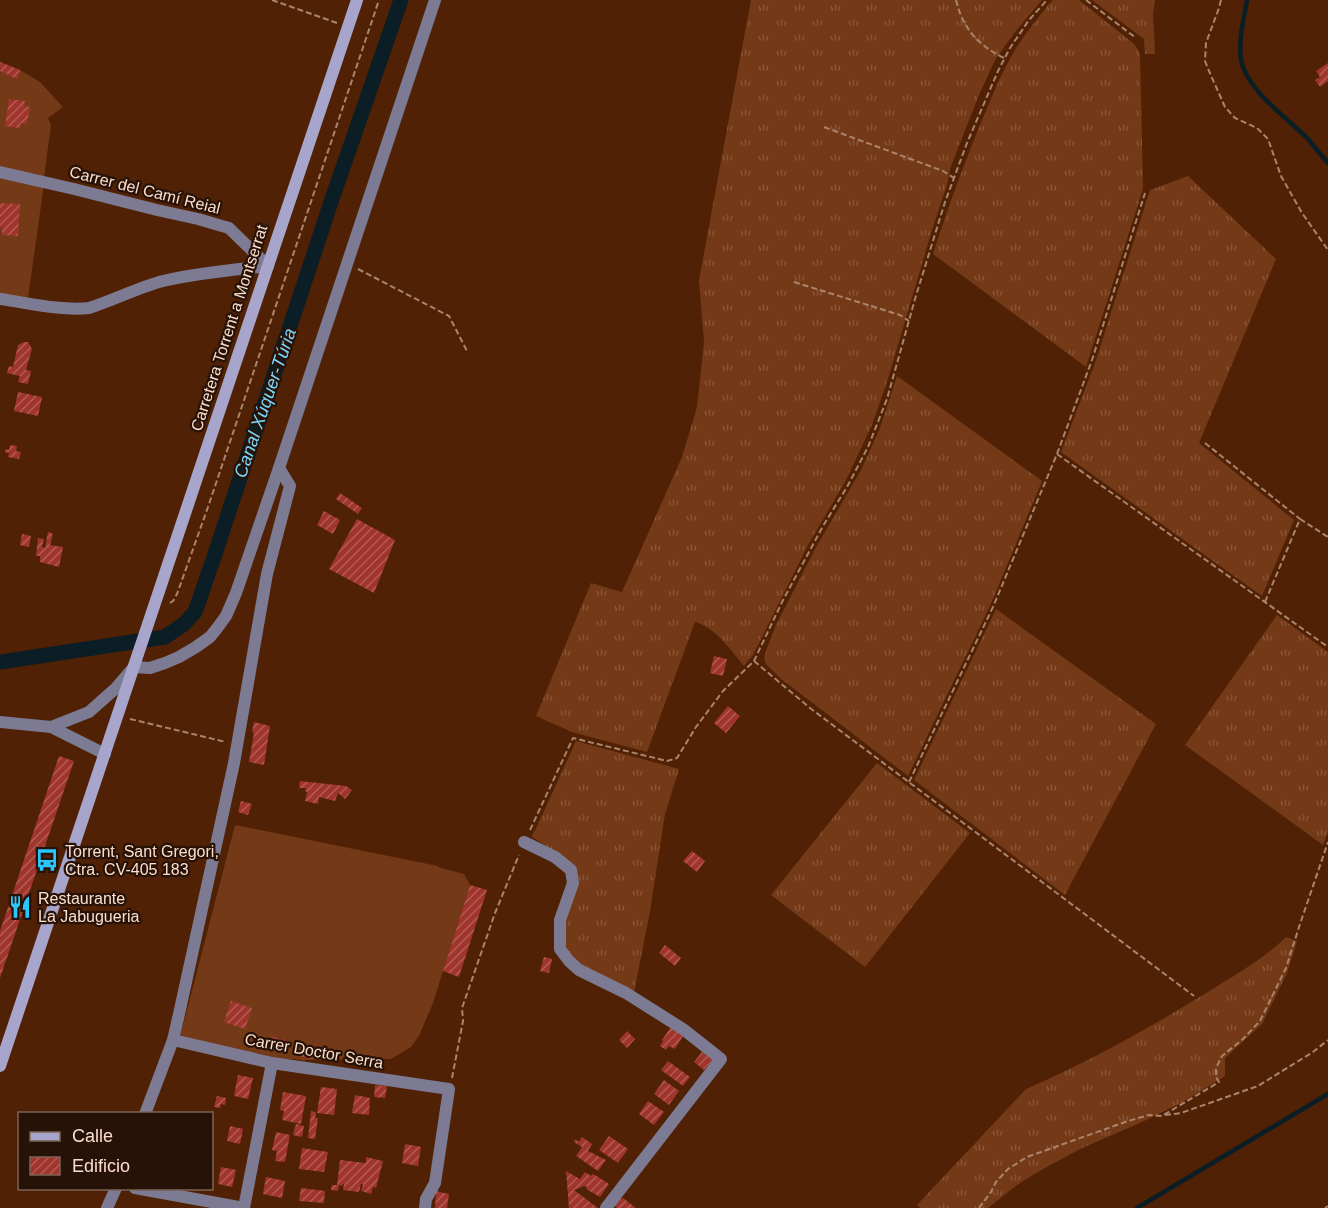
<svg xmlns="http://www.w3.org/2000/svg" width="1328" height="1208" viewBox="0 0 1328 1208" font-family="Arial,sans-serif">
  <defs>
    <pattern id="grass-tufts" width="24" height="20" patternUnits="userSpaceOnUse" patternTransform="scale(1.5)"><rect width="24" height="20" fill="#743917"/><path d="M3 7l-1-3M5 7V3M7 7l1-3M15 17l-1-3M17 17v-4M19 17l1-3" fill="none" stroke="#895538"/></pattern>
    <pattern id="building-hatch" width="6" height="6" patternUnits="userSpaceOnUse" patternTransform="scale(1.5)"><rect width="6" height="6" fill="#a0352d"/><path d="M-1 1l2-2M0 6l6-6M5 7l2-2" fill="none" stroke="#b35b54"/></pattern>
  </defs>
  <rect width="100%" height="100%" fill="#502104"/>
  <g fill="url(#grass-tufts)">
    <path d="M751,0H1042L1015,32L995,60L979,95L951,166L947,185L932,230L888,379L872,425L845,482L808,545L753,655L744,666C730,649 716,628 695,622L647,752L572,732L536,716L591,583L622,592L682,457L697,407L704,342L699,280Z"/>
    <path d="M1053,0H1079L1133,43L1137,48L1140,54L1143,189L1086,367L933,254C949,204 967,155 988,106C1002,72 1014,47 1038,18C1043,12 1047,5 1053,0Z"/>
    <path d="M1092,0H1155L1153,14L1155,54H1145L1144,39Z"/>
    <path d="M1188,176L1276,259L1199,443L1294,520L1262,596L1061,452L1095,363L1150,190Z"/>
    <path d="M897,376L1042,481L990,606L908,776L780,678L766,664L764,659L765,653L776,625L815,549L861,470L880,428Z"/>
    <path d="M996,609L1156,724L1065,895L914,780Z"/>
    <path d="M1277,615L1328,652V832L1323,845L1185,745Z"/>
    <path d="M576,741L679,769L665,814L650,911L634,993C616,984 567,965 564,943C562,927 572,899 576,883L553,850L532,837Z"/>
    <path d="M877,763L970,833L865,967L771,895Z"/>
    <path d="M1286,937L1297,941L1287,973L1262,1024L1225,1058V1076L1183,1102L1142,1122L1080,1149L1036,1173L1017,1185L988,1208H920L917,1205L1026,1089C1089,1062 1149,1028 1208,992C1235,975 1264,959 1286,937Z"/>
  </g>
  <g fill="#743917">
    <path d="M0,62L20,70L40,82L63,107L48,118L51,125L44,177L0,169Z"/>
    <path d="M0,176L44,184L28,298L0,294Z"/>
    <path d="M235,825L438,866V867L464,874L470,885L433,1003L419,1036L411,1047L391,1059L305,1060V1061L295,1059L275,1060L180,1037Z"/>
  </g>
  <g fill="none" stroke-linecap="round" stroke-linejoin="round">
    <g stroke="#0b1d25" stroke-width="4.5">
      <path d="M1247,0C1244,19 1238,41 1241,60C1246,89 1287,118 1307,138C1314,146 1321,155 1328,163"/>
      <path d="M1137,1208L1328,1094"/>
    </g>
    <path stroke="#0b1d25" stroke-width="15" d="M0,662L165,637L184,624L195,612L214,557L331,202L401,0"/>
  </g>
  <g fill="url(#building-hatch)">
    <path d="M0,62L20,70L17,79L0,71Z"/>
    <path d="M1328,63V81L1320,87L1315,80L1320,77L1316,71Z"/>
    <path d="M9,99L25,101L24,106L30,107L27,124L21,123L20,128L5,126Z"/>
    <path d="M0,203L20,204L18,236L2,235V227H0Z"/>
    <path d="M24,342H28L32,349L26,370L31,371L28,384L18,382L20,376L7,373L9,366L13,367L18,345Z"/>
    <path d="M18,392L42,397L38,416L14,411Z"/>
    <path d="M10,445L17,446L16,451L21,452L19,459L8,457L9,453L5,452V449L9,450Z"/>
    <path d="M340,493L362,508L358,514L336,499Z"/>
    <path d="M324,511L340,520L333,534L317,525Z"/>
    <path d="M357,519L395,540L374,593L329,569Z"/>
    <path d="M48,532L53,534L50,545L63,547L59,567L40,562V556H36L38,538L44,539L42,547L45,548Z"/>
    <path d="M22,534L31,536L29,547L20,545Z"/>
    <path d="M714,656L727,659L723,676L710,673Z"/>
    <path d="M728,706L740,716L726,733L714,723Z"/>
    <path d="M254,722L270,726L264,765L249,762L254,733L252,732Z"/>
    <path d="M59,756L74,761L0,978V931Z"/>
    <path d="M300,781L346,786L352,790L345,799L338,793L335,801L319,797L318,804L305,801L307,792L305,791L306,788H299Z"/>
    <path d="M241,801L252,804L248,815L238,812Z"/>
    <path d="M692,851L705,861L697,872L683,861Z"/>
    <path d="M470,885L487,890L459,977L443,971Z"/>
    <path d="M665,945L681,958L675,966L659,953Z"/>
    <path d="M544,957L552,959L549,973L540,971Z"/>
    <path d="M231,1001L252,1008L245,1029L224,1022Z"/>
    <path d="M671,1027L683,1036L675,1049L669,1046L666,1050L660,1046L663,1041L662,1040Z"/>
    <path d="M627,1031L635,1039L627,1048L619,1040Z"/>
    <path d="M271,1036L287,1041L285,1049L269,1044Z"/>
    <path d="M304,1046L315,1049L313,1059L302,1057Z"/>
    <path d="M702,1052L713,1060L704,1070L694,1062Z"/>
    <path d="M668,1061L690,1077L683,1086L661,1070Z"/>
    <path d="M238,1075L253,1078L248,1099L234,1096Z"/>
    <path d="M664,1080L679,1091L669,1105L654,1094Z"/>
    <path d="M375,1085L387,1086L385,1098L374,1097Z"/>
    <path d="M321,1087L337,1089L334,1115L317,1113Z"/>
    <path d="M283,1092L306,1096L301,1124L282,1120L284,1111L280,1110Z"/>
    <path d="M355,1095L370,1098L369,1115L352,1113Z"/>
    <path d="M217,1096L226,1098L225,1105L221,1104L220,1108L214,1107Z"/>
    <path d="M648,1101L664,1112L654,1125L639,1114Z"/>
    <path d="M311,1111L316,1112L315,1118H318L315,1139L308,1138Z"/>
    <path d="M296,1124L304,1126L302,1137L293,1135Z"/>
    <path d="M230,1126L243,1129L240,1144L227,1141Z"/>
    <path d="M276,1132L290,1135L285,1162L275,1161L277,1151L272,1150Z"/>
    <path d="M609,1136L628,1149L618,1163L599,1150Z"/>
    <path d="M582,1137L592,1144L588,1151L606,1160L598,1171L576,1156L582,1147L574,1142L575,1139L579,1142Z"/>
    <path d="M405,1144L421,1147L418,1166L402,1163Z"/>
    <path d="M302,1148L328,1152L324,1172L299,1169Z"/>
    <path d="M366,1157L383,1161L376,1188L373,1187L371,1194L361,1191L363,1184H361L359,1192L343,1190L344,1184H343L342,1186L339,1185L338,1191L331,1190L332,1185H337L340,1160L366,1163Z"/>
    <path d="M221,1167L236,1170L232,1187L218,1184Z"/>
    <path d="M566,1171L580,1179L585,1172L591,1176L592,1174L595,1175L609,1184L600,1197L586,1189L587,1187L584,1186L574,1190L598,1208H569Z"/>
    <path d="M266,1177L285,1181L282,1198L263,1194Z"/>
    <path d="M301,1188L325,1191L324,1203L299,1201Z"/>
    <path d="M436,1191L449,1194L447,1208H435Z"/>
    <path d="M623,1198L636,1208H617L614,1205L617,1200Z"/>
  </g>
  <g fill="none" stroke-linecap="round" stroke-linejoin="round">
    <g stroke="#ab846e" stroke-width="2" stroke-dasharray="6 3" stroke-linecap="butt">
      <path d="M272,0L337,23"/>
      <path d="M956,0C963,29 978,45 1004,58"/>
      <path d="M1086,0L1136,38"/>
      <path d="M1221,0L1219,8L1206,43L1205,61L1209,71L1225,107L1235,118L1257,128L1268,139L1281,176L1302,213L1328,250"/>
      <path d="M824,127L943,171L954,178"/>
      <path d="M358,269L449,316L468,353"/>
      <path d="M794,282L900,315L909,321"/>
      <path d="M1205,443L1300,519"/>
      <path d="M1057,454L1328,647"/>
      <path d="M1265,602L1300,519L1328,537"/>
      <path d="M170,603L173,601L177,594L208,507L379,0"/>
      <path d="M754,661L810,708L1194,996"/>
      <path d="M130,719L226,742"/>
      <path d="M909,782L993,607L1057,454L1092,360L1145,193"/>
      <path d="M530,830L573,738L667,761L677,758L696,727L723,691L754,661L782,602L823,526L847,487L868,447L887,399L915,299L945,202L967,143L998,71L1010,48L1029,20L1047,0"/>
      <path d="M452,1078L463,1021L462,1008L495,913L519,855"/>
      <path d="M1165,1115L1181,1113L1258,1086L1313,1052L1328,1040"/>
      <path d="M979,1208L991,1192L996,1182L1008,1169L1027,1157L1128,1121L1149,1115L1162,1116L1219,1082L1216,1077V1068L1222,1056L1243,1039L1260,1021L1286,968L1299,927L1328,842"/>
      <path d="M1325,1208L1328,1206"/>
    </g>
    <g stroke="#7c7b93" stroke-width="12">
      <path d="M0,172L74,189L157,210L198,219L229,228L268,266"/>
      <path d="M0,299C29,303 60,311 89,308C114,300 137,288 163,281C197,273 233,270 268,266"/>
      <path d="M0,722L51,727L105,754"/>
      <path d="M51,727L89,712L116,688L134,667L150,668L165,663L179,657L196,647L210,637L218,627L226,616L236,593L279,468L435,0"/>
      <path d="M524,842L555,857L571,870L573,883L560,920V949L569,961L579,970L626,993L683,1029L721,1059L606,1208"/>
      <path d="M173,1040L272,1063L449,1089L435,1183L426,1199L425,1208"/>
      <path d="M145,1114L173,1040L179,1014L234,763L267,574L290,486L279,468"/>
      <path d="M135,1188L244,1208"/>
      <path d="M107,1208L116,1188"/>
      <path d="M244,1208L272,1063"/>
    </g>
    <path stroke="#a7a5cb" stroke-width="12" d="M0,1066L357,0"/>
  </g>
  <defs>
    <g id="bus-bare" transform="scale(1.8)"><path d="M-5-6H5V4H4V6H2V4H-2V6H-4V4H-5ZM-3.5-4V0h7V-4ZM-3.5 1.2v1.5H-2V1.2ZM2 1.2v1.5H3.5V1.2Z" fill="#28c8ff" stroke="#271207" stroke-width="2.5" paint-order="stroke"/></g>
    <g id="restaurant-bare" transform="scale(1.8)"><path d="M-5-6h1v4h1v-4h1v4h1v-4h1v5L-1.5 .5V6h-2V.5L-5-1ZM5-6V6H3V1.5H1.5Q1.5-4 5-6Z" fill="#28c8ff" stroke="#271207" stroke-width="2.5" paint-order="stroke"/></g>
  </defs>
  <g fill-rule="evenodd">
    <use href="#bus-bare" x="47" y="860"/>
    <use href="#restaurant-bare" x="20" y="907"/>
  </g>
  <g text-anchor="middle" dominant-baseline="central" stroke-width="4.5" stroke-linejoin="round" paint-order="stroke">
    <g font-size="16" fill="#fcddcd" stroke="#271207">
      <text transform="translate(145 190) rotate(14)">Carrer del Camí Reial</text>
      <text transform="translate(229 328) rotate(-72)">Carretera Torrent a Montserrat</text>
      <text transform="translate(314 1051) rotate(10)">Carrer Doctor Serra</text>
    </g>
    <g font-size="16" fill="#fcddcd" stroke="#271207" text-anchor="start">
      <text x="65" y="851">Torrent, Sant Gregori,<tspan x="65" dy="18">Ctra. CV-405 183</tspan></text>
      <text x="38" y="898">Restaurante<tspan x="38" dy="18">La Jabugueria</tspan></text>
    </g>
    <g font-size="18" font-style="italic" fill="#79d6fe" stroke="#271207">
      <text transform="translate(265 403) rotate(-71)">Canal Xúquer-Túria</text>
    </g>
  </g>
  <rect x="18" y="1112" width="195" height="78" fill="#271207" stroke="#7c6356" stroke-width="1.5"/>
  <rect x="30" y="1132" width="30" height="9" fill="#a7a5cb" stroke="#7c6356" stroke-width="1.5"/>
  <text x="72" y="1142" font-size="18" fill="#fcddcd">Calle</text>
  <rect x="30" y="1157" width="30" height="18" fill="url(#building-hatch)" stroke="#7c6356" stroke-width="1.5"/>
  <text x="72" y="1172" font-size="18" fill="#fcddcd">Edificio</text>
</svg>
